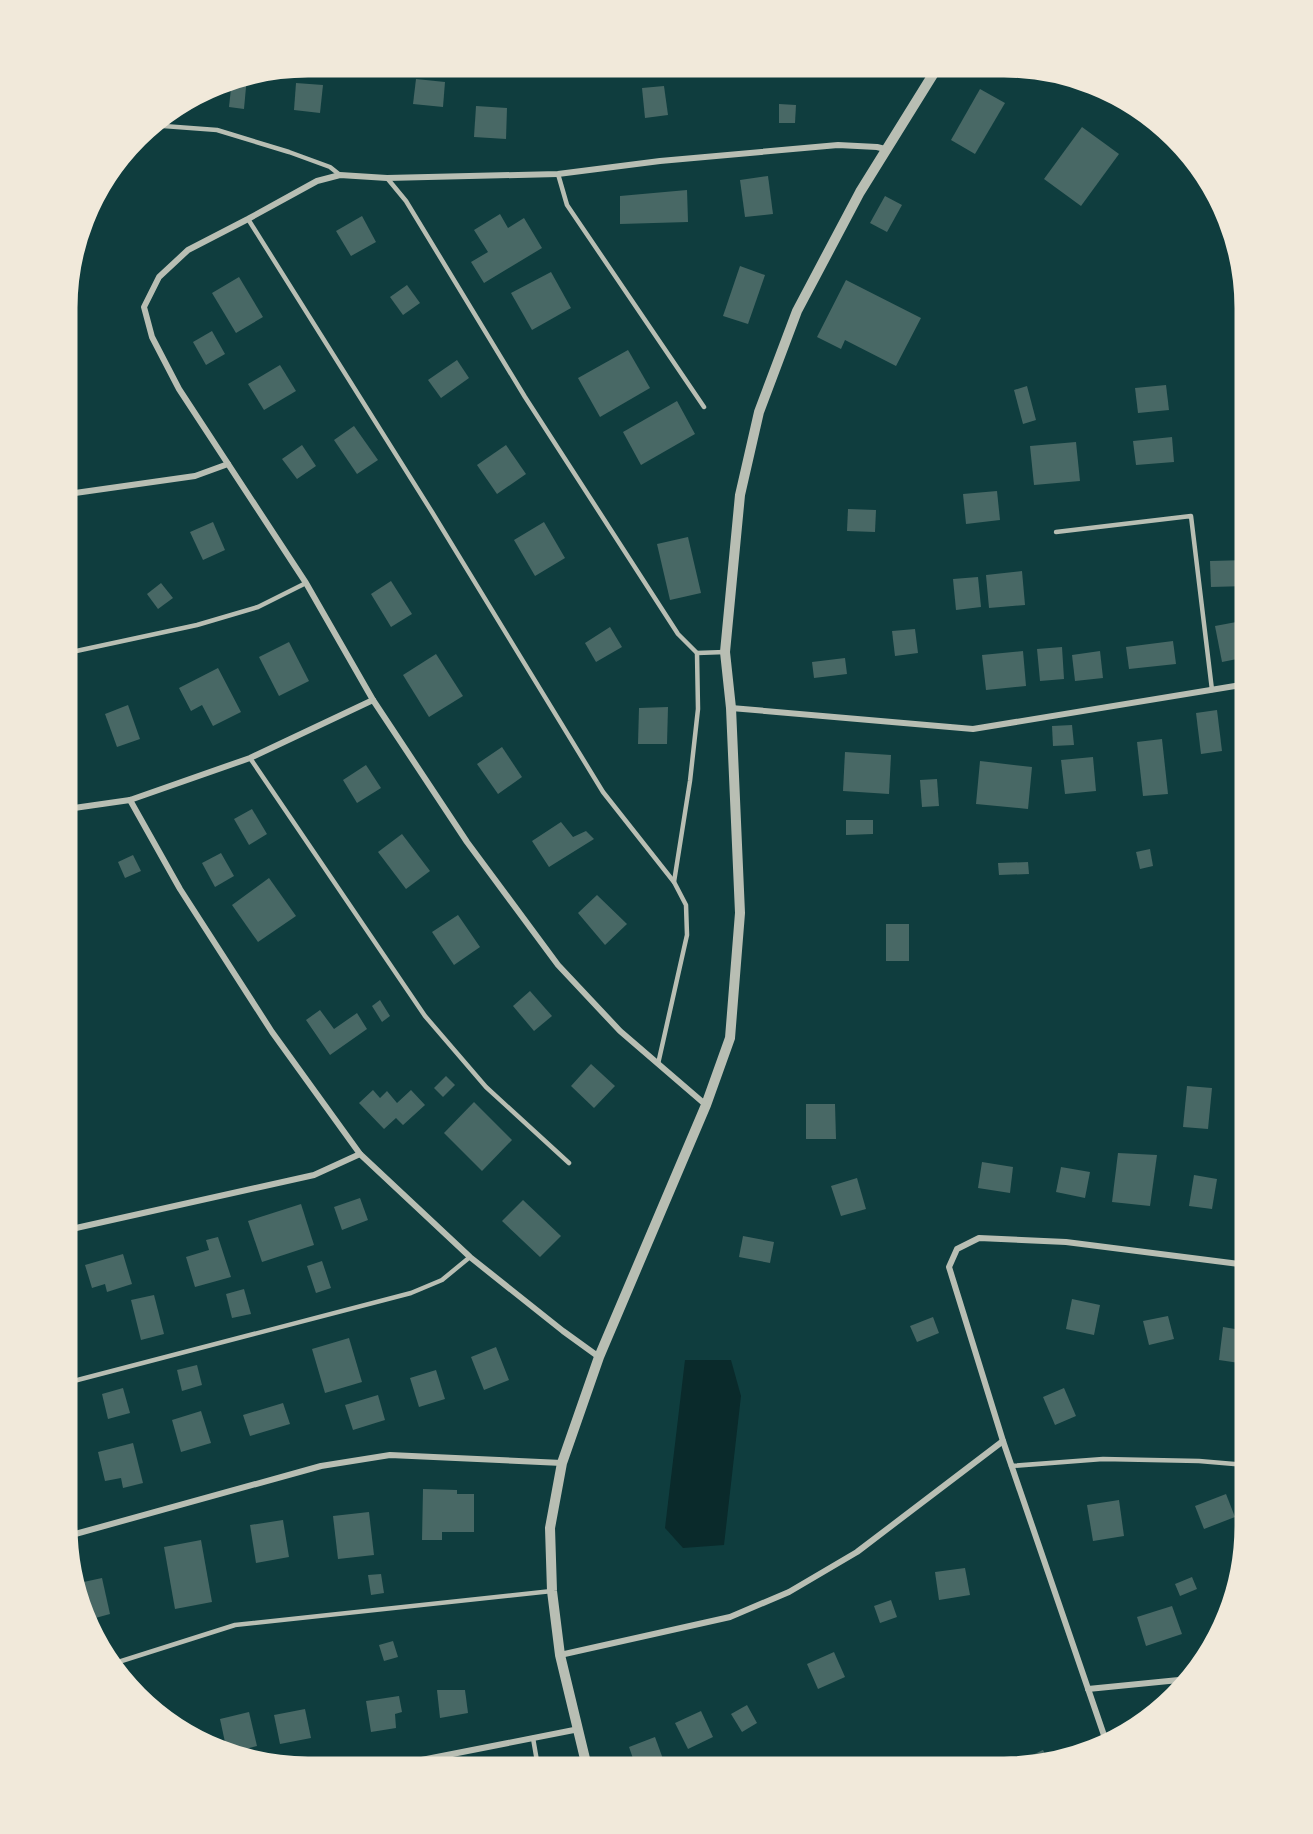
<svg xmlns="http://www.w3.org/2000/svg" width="1313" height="1834" viewBox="0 0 1313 1834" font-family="'PT Sans',sans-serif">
  <rect width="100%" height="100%" fill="#0f3d3e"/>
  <path fill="#0a2a2b" d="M685,1360H731L741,1396L724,1545L683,1548L665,1528Z"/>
  <g fill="#486865">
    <path d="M247,76L244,109L229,107L232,79Z"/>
    <path d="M416,79L445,82L443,107L413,104Z"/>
    <path d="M296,83L323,85L320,113L294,110Z"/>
    <path d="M664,86L668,115L645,118L642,88Z"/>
    <path d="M980,89L1005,103L975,154L951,140Z"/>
    <path d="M779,104L796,105L795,123H779Z"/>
    <path d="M476,106L507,108L506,139L474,137Z"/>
    <path d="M1082,127L1119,154L1081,206L1044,179Z"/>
    <path d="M768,176L773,214L745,217L740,180Z"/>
    <path d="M687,190L688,222L620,224V196Z"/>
    <path d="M885,196L902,205L887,232L870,223Z"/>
    <path d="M500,214L508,228L524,218L542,248L484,283L471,262L488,252L474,230Z"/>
    <path d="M362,216L376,242L351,256L336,231Z"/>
    <path d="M740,266L765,275L748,324L723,316Z"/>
    <path d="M551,272L571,308L532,330L511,293Z"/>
    <path d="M239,277L263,317L236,333L212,293Z"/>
    <path d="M846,280L921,318L896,366L845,340L841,349L817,337Z"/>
    <path d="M407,285L420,303L403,315L390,297Z"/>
    <path d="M1247,319V363H1246L1240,320Z"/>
    <path d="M212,331L225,354L206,365L193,342Z"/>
    <path d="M628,350L650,388L600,417L578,378Z"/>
    <path d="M457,360L469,378L441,398L428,380Z"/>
    <path d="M280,365L296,391L264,410L248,384Z"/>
    <path d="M1166,385L1169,410L1138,413L1135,388Z"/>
    <path d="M1027,386L1036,420L1023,424L1014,390Z"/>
    <path d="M677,401L695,434L641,465L623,432Z"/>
    <path d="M354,426L378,460L357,474L334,440Z"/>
    <path d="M1172,437L1174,462L1136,465L1133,441Z"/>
    <path d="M1076,442L1080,481L1034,485L1030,446Z"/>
    <path d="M302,445L316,466L297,479L282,459Z"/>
    <path d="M506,445L526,474L497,494L477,465Z"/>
    <path d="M997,491L1000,520L966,524L963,494Z"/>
    <path d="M848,509L876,510L875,532L847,531Z"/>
    <path d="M213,522L225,550L203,560L190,532Z"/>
    <path d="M544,522L565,558L535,576L514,540Z"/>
    <path d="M688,537L701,593L670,600L657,544Z"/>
    <path d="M1247,560V586L1211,587L1210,561Z"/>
    <path d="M1022,571L1025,605L989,608L986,575Z"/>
    <path d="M978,577L981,607L956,610L953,579Z"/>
    <path d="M391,581L412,614L391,627L371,594Z"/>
    <path d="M161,583L173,598L158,609L147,594Z"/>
    <path d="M1247,620V657L1222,662L1215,626Z"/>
    <path d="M610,627L622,647L596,662L585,643Z"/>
    <path d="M915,629L918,653L895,656L892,631Z"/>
    <path d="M1173,641L1176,664L1129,669L1126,647Z"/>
    <path d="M289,642L309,681L279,696L259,657Z"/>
    <path d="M1062,647L1064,679L1040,681L1037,649Z"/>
    <path d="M1023,651L1026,686L986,690L982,655Z"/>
    <path d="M1100,651L1103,678L1075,681L1072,655Z"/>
    <path d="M436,654L463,696L429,717L403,675Z"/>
    <path d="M845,658L847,674L814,678L812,662Z"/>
    <path d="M218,668L241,712L213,726L202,705L191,711L179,688Z"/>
    <path d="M128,705L140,739L117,747L105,714Z"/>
    <path d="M668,707L667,744H638L639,708Z"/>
    <path d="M1217,710L1222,751L1201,754L1196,713Z"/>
    <path d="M1072,725L1074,745L1053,746L1052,726Z"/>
    <path d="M1162,739L1168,794L1143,796L1137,742Z"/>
    <path d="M502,747L522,777L498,794L477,764Z"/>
    <path d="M845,752L891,755L889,794L843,791Z"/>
    <path d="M1093,757L1096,791L1065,794L1061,760Z"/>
    <path d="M980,761L1032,767L1028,809L976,804Z"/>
    <path d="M366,765L381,788L357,803L343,780Z"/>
    <path d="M937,779L939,806L922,807L920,780Z"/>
    <path d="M252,809L267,834L249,845L234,819Z"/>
    <path d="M846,820H873V834L846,835Z"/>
    <path d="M561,822L573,837L586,831L594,839L549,867L532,841Z"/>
    <path d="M402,834L430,871L406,889L378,852Z"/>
    <path d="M1150,849L1153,866L1140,869L1136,852Z"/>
    <path d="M221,853L234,876L215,887L202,863Z"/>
    <path d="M133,855L141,871L125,878L118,862Z"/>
    <path d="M1028,862L1029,874L999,875L998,863Z"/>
    <path d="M269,878L296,916L258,942L232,905Z"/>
    <path d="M597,895L627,924L605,945L578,913Z"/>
    <path d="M458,915L480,947L454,965L432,932Z"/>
    <rect x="886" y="924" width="23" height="37"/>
    <path d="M530,991L552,1016L534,1031L513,1006Z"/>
    <path d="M380,1000L390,1016L382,1022L372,1006Z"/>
    <path d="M320,1010L334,1029L357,1013L367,1029L330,1055L306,1020Z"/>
    <path d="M591,1064L615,1086L594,1108L571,1086Z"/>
    <path d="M446,1076L455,1085L443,1097L434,1088Z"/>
    <path d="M1187,1086L1212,1088L1208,1129L1183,1127Z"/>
    <path d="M373,1090L380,1098L387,1091L397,1103L411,1090L425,1105L403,1125L396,1118L384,1129L359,1103Z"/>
    <path d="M474,1102L512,1140L482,1171L444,1133Z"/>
    <path d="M806,1104H835L836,1139H806Z"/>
    <path d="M1118,1153L1157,1155L1150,1206L1112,1202Z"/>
    <path d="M982,1162L1013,1167L1010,1193L978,1188Z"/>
    <path d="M1061,1167L1090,1172L1085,1198L1056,1192Z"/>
    <path d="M1194,1175L1217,1179L1212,1209L1189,1206Z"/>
    <path d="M857,1178L866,1209L841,1216L831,1186Z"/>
    <path d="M360,1198L368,1220L342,1230L334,1207Z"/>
    <path d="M523,1200L561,1236L540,1257L502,1221Z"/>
    <path d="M301,1204L314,1245L262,1262L248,1221Z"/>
    <path d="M743,1236L774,1242L770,1263L739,1257Z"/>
    <path d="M218,1237L231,1277L195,1287L186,1257L209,1250L206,1240Z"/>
    <path d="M123,1254L132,1284L107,1292L105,1284L92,1288L85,1265Z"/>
    <path d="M322,1261L331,1288L316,1293L307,1266Z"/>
    <path d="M244,1289L251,1314L232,1318L226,1294Z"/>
    <path d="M154,1295L164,1334L141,1340L131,1300Z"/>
    <path d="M1072,1299L1100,1305L1094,1335L1066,1329Z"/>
    <path d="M66,1300L77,1330L66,1334Z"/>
    <path d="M1168,1316L1174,1339L1149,1345L1143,1321Z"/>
    <path d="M933,1317L939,1333L917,1342L910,1326Z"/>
    <path d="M1223,1327L1247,1331L1246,1364L1219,1360Z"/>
    <path d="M349,1338L362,1382L325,1393L312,1349Z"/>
    <path d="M496,1347L509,1380L484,1390L471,1357Z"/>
    <path d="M197,1365L202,1385L182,1391L177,1370Z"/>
    <path d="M436,1370L445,1399L419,1407L410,1378Z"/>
    <path d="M123,1388L130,1413L108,1419L102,1394Z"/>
    <path d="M1064,1388L1076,1416L1055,1425L1043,1397Z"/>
    <path d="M378,1395L385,1420L353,1430L345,1405Z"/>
    <path d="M283,1403L290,1424L250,1436L243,1415Z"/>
    <path d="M201,1411L211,1443L181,1452L172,1420Z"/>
    <path d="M133,1443L143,1483L123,1488L121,1478L105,1481L98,1452Z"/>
    <path d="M423,1489L457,1490V1494H474V1532H442V1540H422Z"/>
    <path d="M1226,1494L1235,1517L1204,1529L1195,1506Z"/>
    <path d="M1119,1500L1124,1536L1093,1541L1087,1505Z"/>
    <path d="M369,1512L374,1555L338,1559L333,1516Z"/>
    <path d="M283,1520L289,1557L256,1563L250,1525Z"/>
    <path d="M201,1540L212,1602L175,1609L164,1547Z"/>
    <path d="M965,1568L970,1595L939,1600L935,1572Z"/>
    <path d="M381,1574L384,1593L371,1595L368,1575Z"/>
    <path d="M1192,1577L1197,1589L1180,1596L1175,1584Z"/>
    <path d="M102,1578L110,1614L88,1620L79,1583Z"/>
    <path d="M1236,1591L1234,1604L1230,1611L1225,1595Z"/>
    <path d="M891,1600L897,1617L880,1623L874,1606Z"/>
    <path d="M1172,1606L1182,1634L1146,1646L1137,1617Z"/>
    <path d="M393,1641L398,1657L384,1661L379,1645Z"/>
    <path d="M834,1652L845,1677L818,1689L807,1664Z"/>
    <path d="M437,1690H465L468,1713L440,1718Z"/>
    <path d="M399,1696L402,1712L395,1714L396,1728L371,1732L366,1701Z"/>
    <path d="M747,1705L757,1723L742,1732L731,1714Z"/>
    <path d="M305,1709L311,1738L280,1744L274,1715Z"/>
    <path d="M701,1711L713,1737L688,1749L675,1723Z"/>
    <path d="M249,1712L257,1746L238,1751L226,1747L220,1719Z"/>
    <path d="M655,1737L663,1759L641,1767H636L629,1747Z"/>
    <path d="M1043,1750L1047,1758L1009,1767V1766Z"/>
  </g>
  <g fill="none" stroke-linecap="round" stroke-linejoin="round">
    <g stroke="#b8beb3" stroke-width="4.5">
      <path d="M150,125L217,130L289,152L330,167L340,175"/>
      <path d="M558,174L567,205L704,407"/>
      <path d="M387,178L406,201L525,397L678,634L697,653L725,652"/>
      <path d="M248,219L432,512L603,792L674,882L686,905L687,935L658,1064"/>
      <path d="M1056,532L1191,516L1212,690"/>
      <path d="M67,653L197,625L258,607L306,583"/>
      <path d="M250,758L425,1016L486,1087L569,1163"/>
      <path d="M674,882L690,781L698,709L697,653"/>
      <path d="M66,1383L411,1293L442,1280L470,1257"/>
      <path d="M1011,1466L1103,1459L1199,1461L1246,1465"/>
      <path d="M112,1664L235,1625L552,1591"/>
      <path d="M533,1738L538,1767"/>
    </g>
    <g stroke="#b8beb3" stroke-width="6">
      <path d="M68,494L195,476L228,464"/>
      <path d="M731,708L973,729L1247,684"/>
      <path d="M130,800L180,889L272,1032L360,1154L470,1257L563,1331L599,1357"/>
      <path d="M67,809L130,800L250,758L373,700"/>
      <path d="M706,1105L620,1031L558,965L467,842L373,700L306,583L179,389L152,337L144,307L159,277L188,250L248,219L317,181L340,175L387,178L558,174L660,161L838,145L877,147L885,149"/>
      <path d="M67,1230L314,1175L360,1154"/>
      <path d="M68,1536L321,1466L390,1455L562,1463"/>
      <path d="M560,1655L730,1617L789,1592L857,1552L1003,1441"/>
      <path d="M1088,1689L1189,1679"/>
      <path d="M1107,1744L1003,1441L949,1267L957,1249L979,1238L1066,1242L1247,1265"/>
      <path d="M391,1766L579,1729"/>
    </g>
    <path stroke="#b8beb3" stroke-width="10" d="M587,1767L560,1655L552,1591L550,1528L562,1463L599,1357L706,1105L730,1038L740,913L731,708L725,652L740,495L759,412L797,311L860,192L937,68"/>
  </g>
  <path d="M0 0H1313V1834H0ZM308 76H1004A232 232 0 0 1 1236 308V1526A232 232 0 0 1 1004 1758H308A232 232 0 0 1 76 1526V308A232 232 0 0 1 308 76Z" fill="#f1e9da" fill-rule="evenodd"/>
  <path fill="none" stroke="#f1e9da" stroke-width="3" d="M308 76H1004A232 232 0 0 1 1236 308V1526A232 232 0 0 1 1004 1758H308A232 232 0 0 1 76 1526V308A232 232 0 0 1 308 76Z"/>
</svg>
